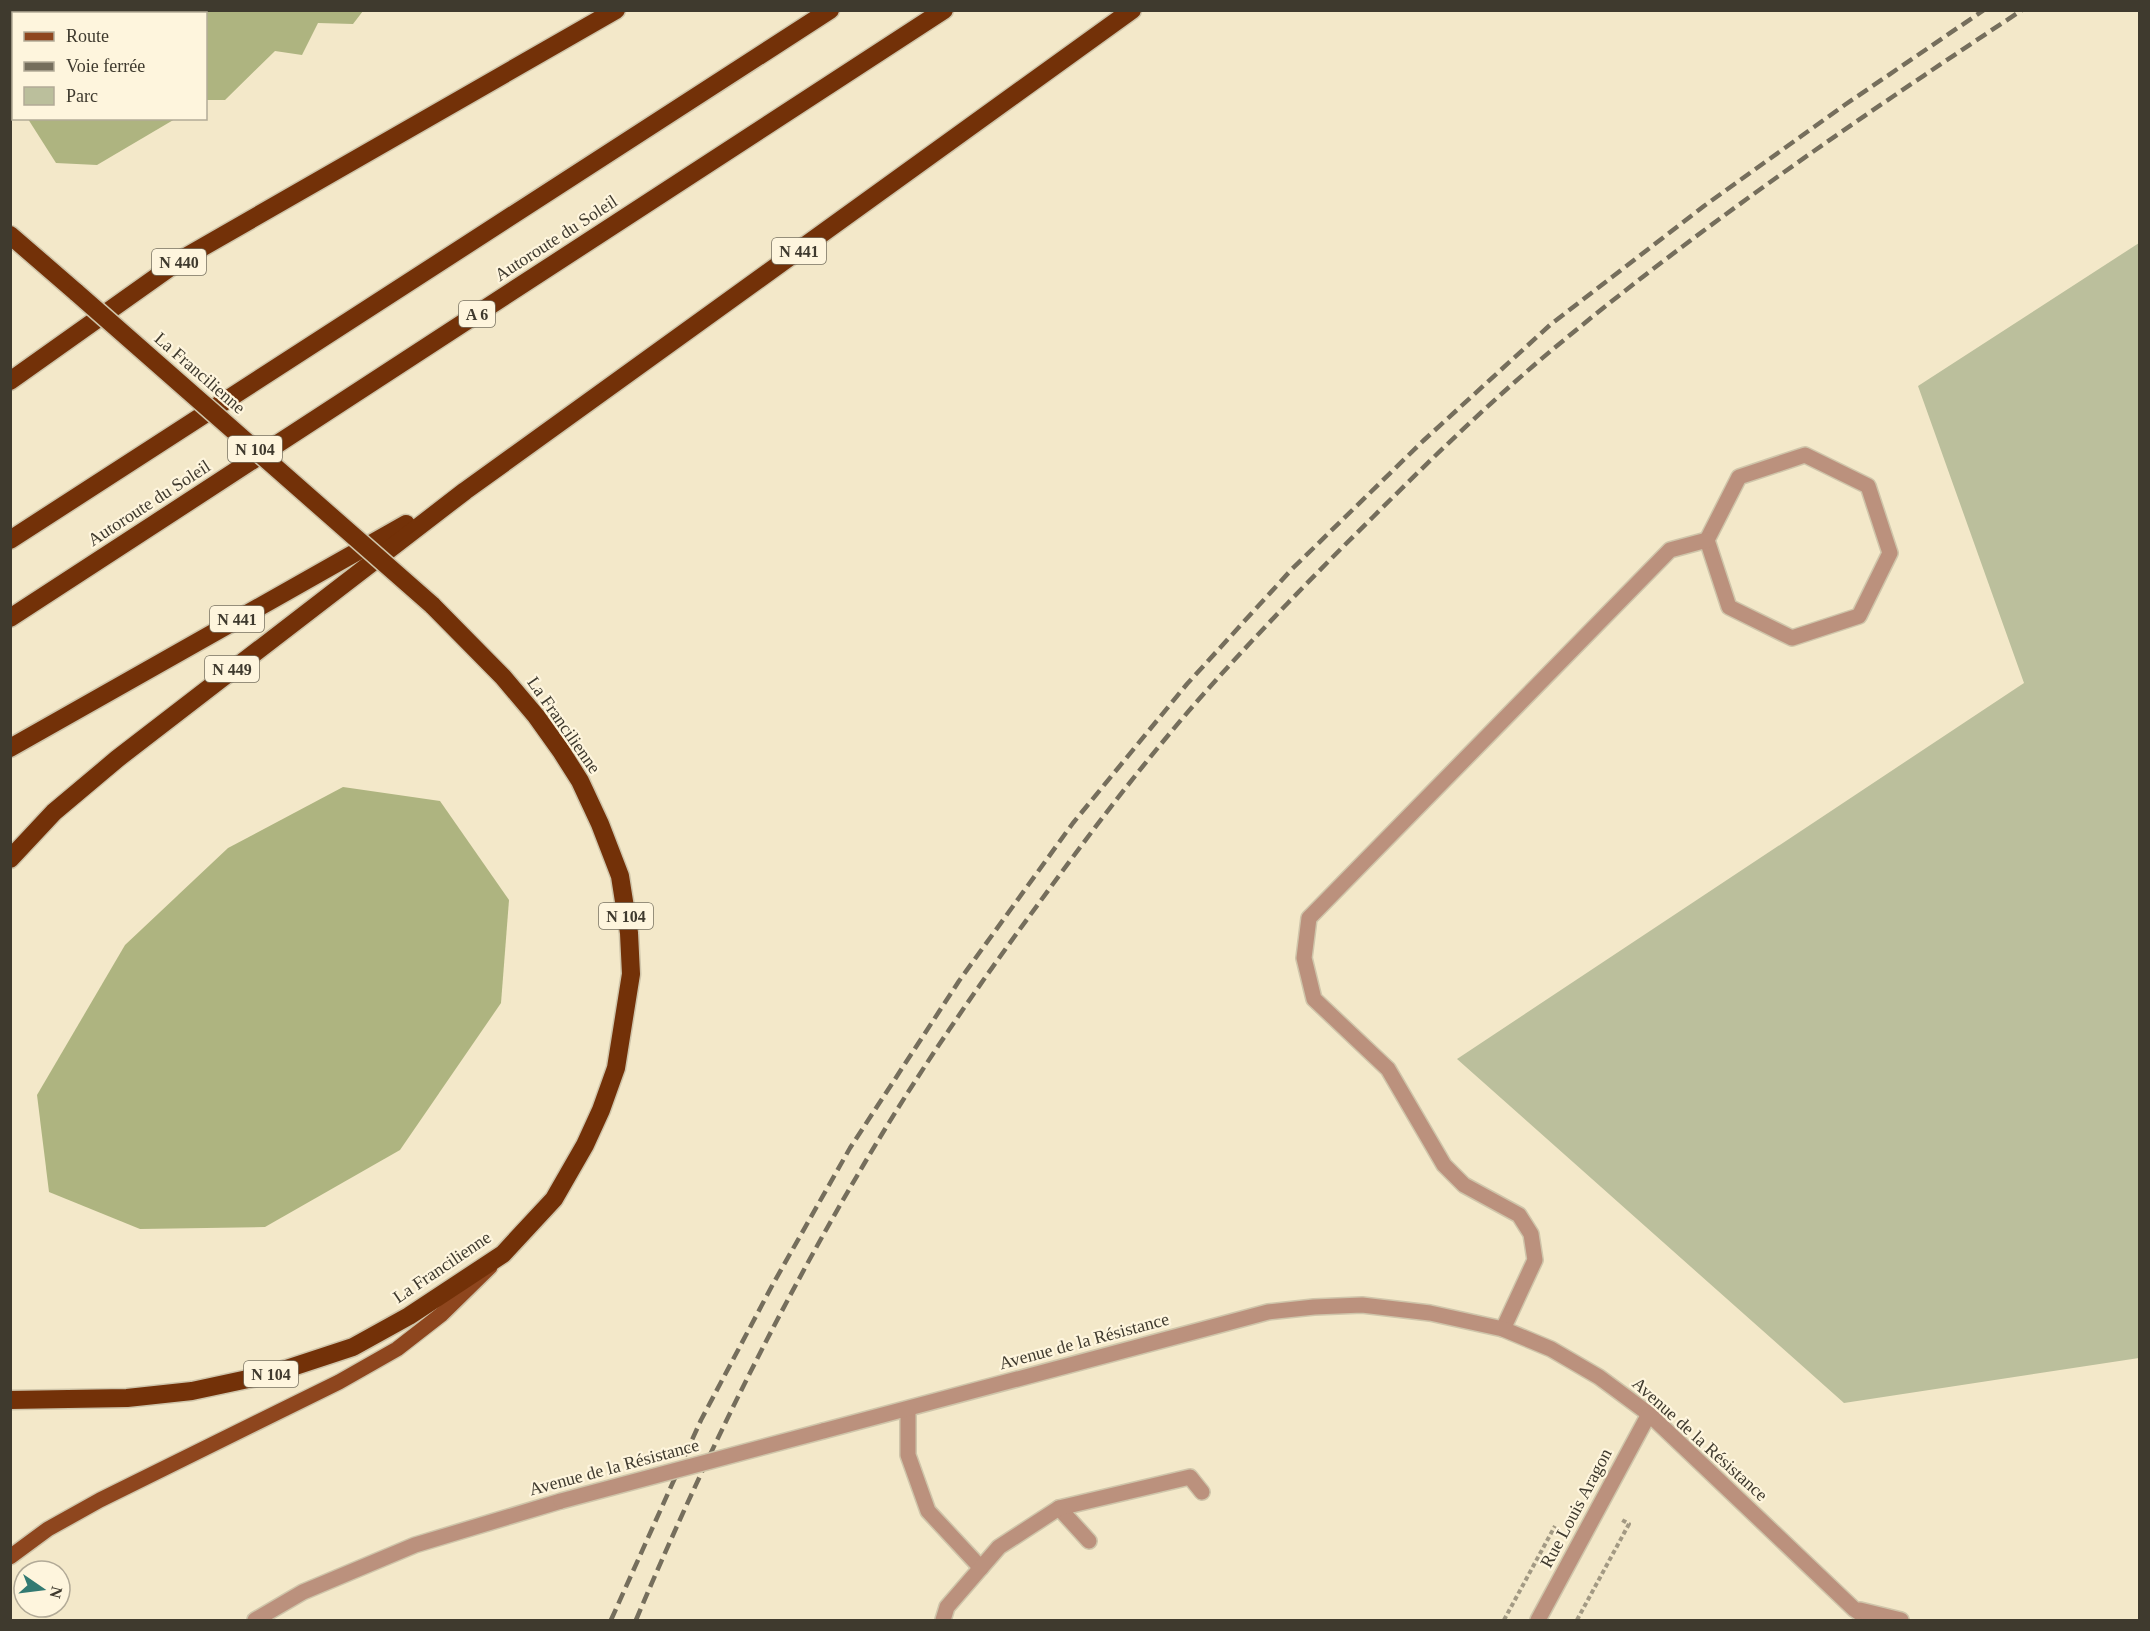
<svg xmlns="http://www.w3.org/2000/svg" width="2150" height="1631" viewBox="0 0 2150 1631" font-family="Georgia,serif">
  <rect width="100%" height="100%" fill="#f3e8c9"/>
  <path fill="#bbbf9c" d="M2139,243V1358L1844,1403L1457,1059L2024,683L1918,386Z"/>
  <g fill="#aeb480">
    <path d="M11,10H363V11L353,24L318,23L302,55L275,51L225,100H206V14H14L13,96L10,91Z"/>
    <path d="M28,119H175L97,165L56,163Z"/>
    <path d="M343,787L440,801L509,900L501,1003L400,1150L265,1227L140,1229L49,1192L37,1095L125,945L228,848Z"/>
  </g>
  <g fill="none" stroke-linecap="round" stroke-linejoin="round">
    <g stroke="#cfc5aa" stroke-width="18">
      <g id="minor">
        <path d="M1805,455L1868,486L1890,553L1859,616L1792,638L1729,607L1707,540L1739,477Z"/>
        <path d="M1503,1329L1535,1260L1531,1234L1519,1215L1464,1185L1444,1165L1388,1069L1314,999L1304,958L1309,918L1670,550L1707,540"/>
        <path d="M908,1409V1455L928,1511L981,1568"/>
        <path d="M823,1431L1268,1312L1314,1307L1362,1305L1430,1313L1503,1329L1551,1349L1599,1377L1649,1414L1854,1609L1870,1620"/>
        <path d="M1059,1508L1089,1541"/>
        <path d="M1860,1610L1901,1620"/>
        <path d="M255,1620L303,1592L415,1545L561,1501"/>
        <path d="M943,1620L947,1607L999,1547L1059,1508L1190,1477L1202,1492"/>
        <path d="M1538,1620L1649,1414"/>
      </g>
    </g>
    <g stroke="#cfc5aa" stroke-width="18">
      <path id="major" d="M10,1557L48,1529L100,1500L339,1382L397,1349L442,1314L490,1267"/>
    </g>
    <g stroke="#cfc5aa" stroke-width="21">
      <g id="highway">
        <path d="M10,235L77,293"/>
        <path d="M10,381L182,259L616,10"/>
        <path d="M10,540L830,10"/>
        <path d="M10,618L944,10"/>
        <path d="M10,748L406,524"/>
        <path d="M10,859L54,812L117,759L465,491L1132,10"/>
        <path d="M10,1400L127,1398L192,1391L271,1374L353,1347L409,1316L503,1254L554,1199L585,1145L601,1110L616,1068L631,974L629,933L620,876L600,824L580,781L561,751L536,716L503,677L432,605"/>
      </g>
    </g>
    <g stroke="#a29983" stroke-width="4" stroke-dasharray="4.5 3" stroke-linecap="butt">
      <path d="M1504,1620L1555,1526"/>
      <path d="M1577,1620L1629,1524L1622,1520"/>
    </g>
    <use href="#minor" stroke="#bb917d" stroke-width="15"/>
    <use href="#major" stroke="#8e461e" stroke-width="15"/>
    <use href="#highway" stroke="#733108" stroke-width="18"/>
    <g stroke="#756e5c" stroke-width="4.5" stroke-dasharray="12 6" stroke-linecap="butt">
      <path d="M611,1620L701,1420L773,1284L850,1148L959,981L1073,823L1187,684L1292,569L1423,441L1550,325L1704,206L1846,104L1984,10"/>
      <path d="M636,1620C702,1464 777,1311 864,1164C917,1074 977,987 1039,903C1090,833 1143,763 1200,698C1256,635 1313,576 1373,517C1434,456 1497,395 1564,340C1709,220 1865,114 2022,10"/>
    </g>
    <g stroke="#cfc5aa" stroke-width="18" stroke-linecap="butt">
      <path id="minor-bridge" d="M561,1501L823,1431"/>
    </g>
    <g stroke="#cfc5aa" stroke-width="21" stroke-linecap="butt">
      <path id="highway-bridge" d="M77,293L432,605"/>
    </g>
    <use href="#minor-bridge" stroke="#bb917d" stroke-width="15"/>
    <use href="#highway-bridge" stroke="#733108" stroke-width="18"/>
  </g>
  <g text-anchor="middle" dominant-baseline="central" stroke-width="4.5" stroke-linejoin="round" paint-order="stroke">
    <g fill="#fef5dd" stroke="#787262" stroke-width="1.5">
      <rect x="772" y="238" width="54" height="26" rx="4.5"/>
      <rect x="152" y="249" width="54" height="26" rx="4.5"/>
      <rect x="459" y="301" width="36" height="26" rx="4.5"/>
      <rect x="228" y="436" width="54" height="26" rx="4.5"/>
      <rect x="210" y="606" width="54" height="26" rx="4.5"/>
      <rect x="205" y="656" width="54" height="26" rx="4.5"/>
      <rect x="599" y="903" width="54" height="26" rx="4.5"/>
      <rect x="244" y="1361" width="54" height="26" rx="4.5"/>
    </g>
    <g font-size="16" font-weight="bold" fill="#3f3a2e">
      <text x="799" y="251">N 441</text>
      <text x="179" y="262">N 440</text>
      <text x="477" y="314">A 6</text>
      <text x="255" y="449">N 104</text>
      <text x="237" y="619">N 441</text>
      <text x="232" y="669">N 449</text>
      <text x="626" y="916">N 104</text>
      <text x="271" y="1374">N 104</text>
    </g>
    <g font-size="18" fill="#3f3a2e" stroke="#fef5dd">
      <text transform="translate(556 238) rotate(-33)">Autoroute du Soleil</text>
      <text transform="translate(200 373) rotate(41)">La Francilienne</text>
      <text transform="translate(149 503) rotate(-33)">Autoroute du Soleil</text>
      <text transform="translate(564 725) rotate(55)">La Francilienne</text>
      <text transform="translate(442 1267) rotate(-34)">La Francilienne</text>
      <text transform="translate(1084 1341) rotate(-15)">Avenue de la Résistance</text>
      <text transform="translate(1700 1439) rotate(42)">Avenue de la Résistance</text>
      <text transform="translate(614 1467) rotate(-15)">Avenue de la Résistance</text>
      <text transform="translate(1576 1508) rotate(-62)">Rue Louis Aragon</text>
    </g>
  </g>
  <rect width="2150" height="1631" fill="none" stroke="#3f3a2e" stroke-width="24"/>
  <rect x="12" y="12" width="195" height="108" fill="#fef5dd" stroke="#b2aa97" stroke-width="1.5"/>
  <rect x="24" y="32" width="30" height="9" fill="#8e461e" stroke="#b2aa97" stroke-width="1.5"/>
  <text x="66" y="42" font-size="18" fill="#3f3a2e">Route</text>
  <rect x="24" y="62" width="30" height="9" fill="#756e5c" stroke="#b2aa97" stroke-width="1.5"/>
  <text x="66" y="72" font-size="18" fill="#3f3a2e">Voie ferrée</text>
  <rect x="24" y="87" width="30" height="18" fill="#bbbf9c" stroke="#b2aa97" stroke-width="1.5"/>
  <text x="66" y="102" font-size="18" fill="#3f3a2e">Parc</text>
  <g transform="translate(42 1589) rotate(104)"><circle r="28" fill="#fef5dd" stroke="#b2aa97" stroke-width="1.5"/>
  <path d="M0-4.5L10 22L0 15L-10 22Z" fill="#337a72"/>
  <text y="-9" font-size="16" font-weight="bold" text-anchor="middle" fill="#3f3a2e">N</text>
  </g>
</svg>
